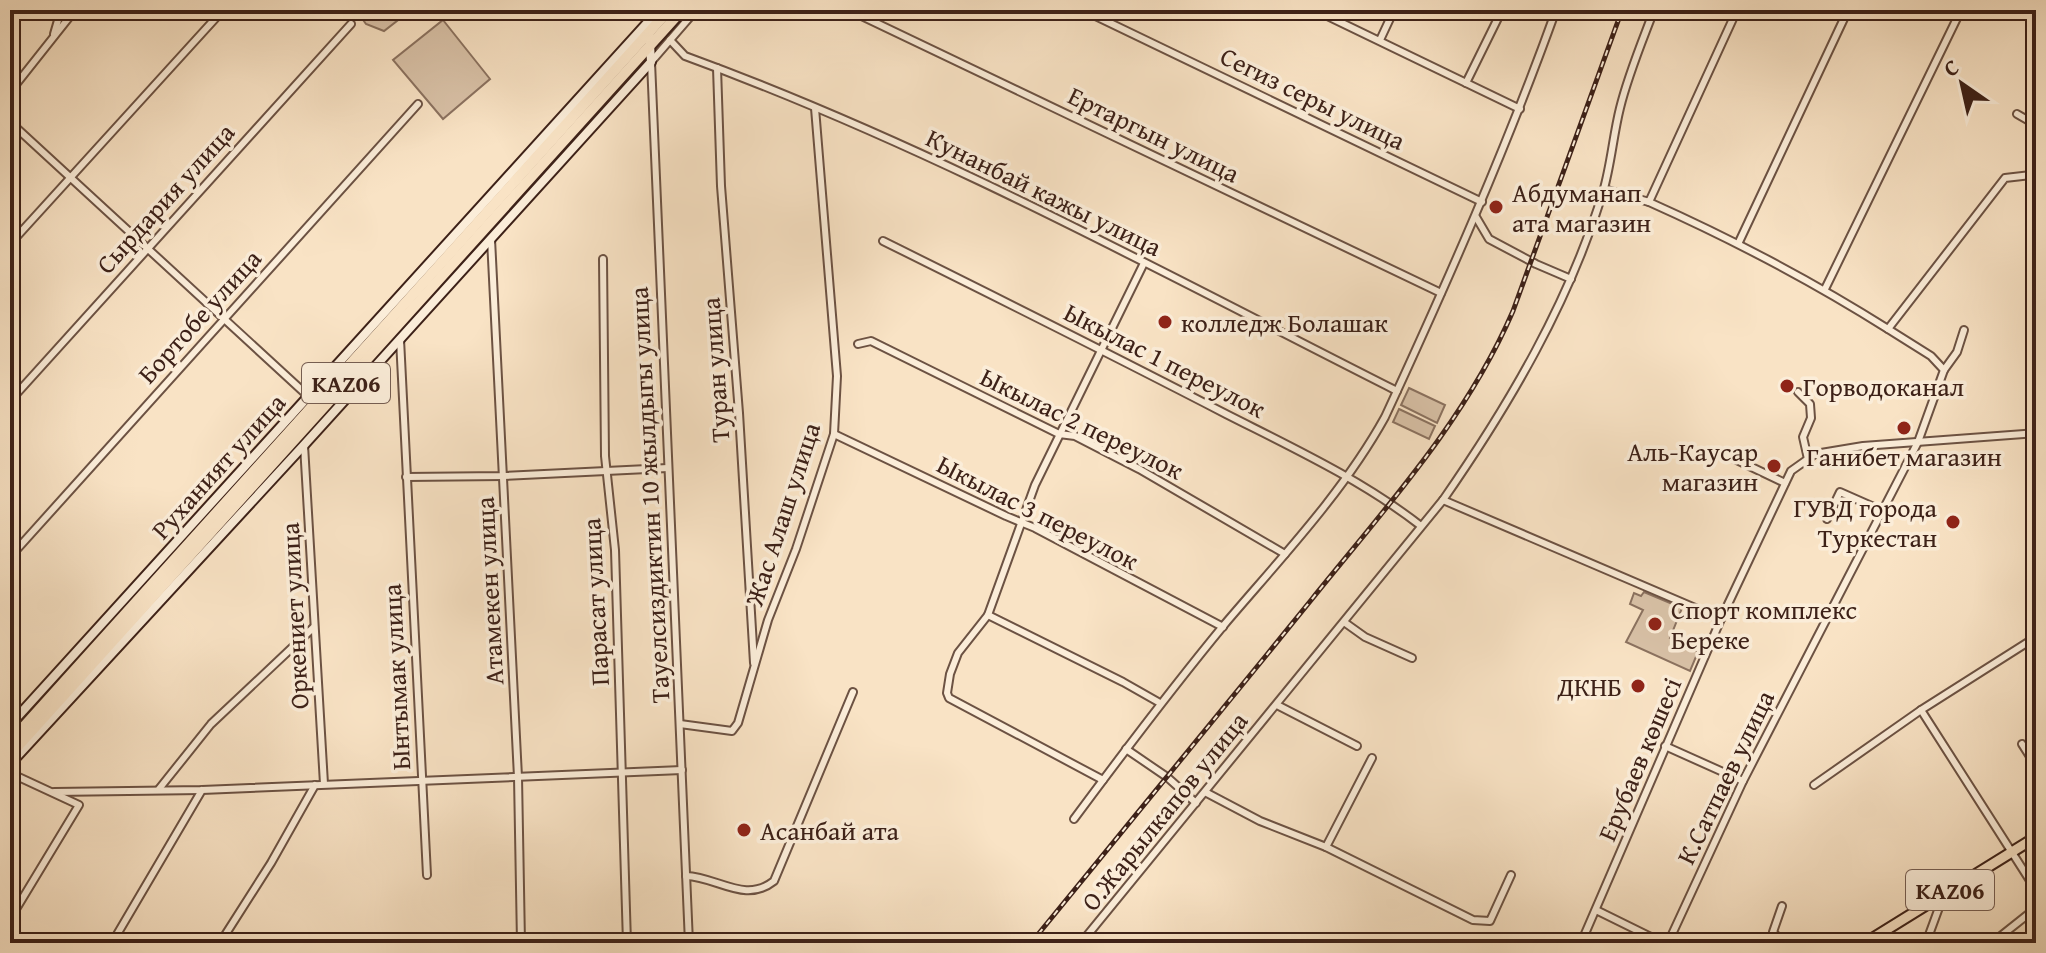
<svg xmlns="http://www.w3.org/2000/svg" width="2046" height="953" viewBox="0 0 2046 953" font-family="'Gentium Book Plus',serif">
  <rect width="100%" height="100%" fill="#f9e3c5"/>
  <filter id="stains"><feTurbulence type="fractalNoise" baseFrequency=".0025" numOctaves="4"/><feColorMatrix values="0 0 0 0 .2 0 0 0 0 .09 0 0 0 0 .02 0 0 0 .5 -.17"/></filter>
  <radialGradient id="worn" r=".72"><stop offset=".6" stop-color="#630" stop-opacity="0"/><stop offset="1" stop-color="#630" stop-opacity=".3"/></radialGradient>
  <g fill="#d9c2a8" stroke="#8b7260" stroke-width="2">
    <path d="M356,10H411L384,31L366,24Z"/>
    <path d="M443,20L490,79L443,119L393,60Z"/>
    <path d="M1409,388L1445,405L1437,423L1401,405Z"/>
    <path d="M1399,409L1435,426L1429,439L1393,422Z"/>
    <path d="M1644,592L1682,608L1670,638L1698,652L1690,671L1626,642L1643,610L1630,604L1634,593L1641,596Z"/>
  </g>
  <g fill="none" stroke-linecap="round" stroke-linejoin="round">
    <g stroke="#6c5243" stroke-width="10">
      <g id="minor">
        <path d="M849,10L1441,293"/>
        <path d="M1083,10L1482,202"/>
        <path d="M1315,10L1520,109"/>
        <path d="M649,20L658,10"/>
        <path d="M54,34L61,10"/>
        <path d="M670,40L685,56C932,146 1163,273 1397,391"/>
        <path d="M1380,40L1394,10"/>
        <path d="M717,68L721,186L739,413L754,663"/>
        <path d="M1466,83L1502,10"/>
        <path d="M10,92L75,10"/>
        <path d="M2017,114L2036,125"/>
        <path d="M10,122L308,396"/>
        <path d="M1604,189L1649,202L1737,10"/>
        <path d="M1649,202C1734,240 1809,279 1888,329"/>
        <path d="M1476,217L1489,239L1536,264L1571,279"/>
        <path d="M491,239L518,777L521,943"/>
        <path d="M883,241C998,298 1112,355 1226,414C1293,448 1362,480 1421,526"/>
        <path d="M1739,242L1848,10"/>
        <path d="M10,244L223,10"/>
        <path d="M603,259L605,456L615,550L627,943"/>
        <path d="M1825,289L1961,10"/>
        <path d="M400,339L427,875"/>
        <path d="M858,344L871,341L1059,434L1075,436L1139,469L1285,554"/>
        <path d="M1944,370L1957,352L1964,330"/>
        <path d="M1798,392L1810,404L1811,418L1803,437L1808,459"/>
        <path d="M10,401L351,24"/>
        <path d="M2031,433L2030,376L2036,343"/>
        <path d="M834,434L1006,516L1035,528L1223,627"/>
        <path d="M304,445L324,784"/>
        <path d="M1722,453L1785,483"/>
        <path d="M406,477L503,476L668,468"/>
        <path d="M1443,500L1721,619"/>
        <path d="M1827,519L1840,492L1883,511"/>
        <path d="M10,557L418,104"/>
        <path d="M988,615L1123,682L1160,703"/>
        <path d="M1344,622L1365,637L1412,658"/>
        <path d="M1277,705L1357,746"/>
        <path d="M1921,710L2036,890"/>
        <path d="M680,724L732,731L738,723L768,620L796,549L834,434L837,376L815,108"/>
        <path d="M2022,744L2036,766"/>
        <path d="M1665,746L1743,781"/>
        <path d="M1126,749L1167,777L1196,803"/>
        <path d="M10,773L79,805L10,919"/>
        <path d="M1103,780L949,698L947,693L950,674L958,653L988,615L1035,485L1144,263"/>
        <path d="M1814,785L1921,710L2036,637"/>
        <path d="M159,789L211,724L314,627"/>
        <path d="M54,792L202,790L682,770"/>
        <path d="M1205,792L1260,821L1326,847L1473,920L1490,921L1511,875"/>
        <path d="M1074,819C1123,753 1172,688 1224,625C1280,559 1343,493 1385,417C1447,283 1506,149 1556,10"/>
        <path d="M1326,847L1372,758"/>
        <path d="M686,876C718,877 745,904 774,881L853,692"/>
        <path d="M1782,906L1773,932L1783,943"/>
        <path d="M1596,910L1663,943"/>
        <path d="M112,943L202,790"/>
        <path d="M220,943L271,863L315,785"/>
        <path d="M689,943L651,62L696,10"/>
        <path d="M1081,943L1443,500C1509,405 1569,303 1603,192C1611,165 1613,136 1620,108C1628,75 1642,42 1654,10"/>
        <path d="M1581,943L1721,619L1791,471L1815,454L1863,446L2036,433"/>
        <path d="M1668,943L1743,781L1918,442L1944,370L1931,356L1888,329L2005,178L2031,175L2036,168"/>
        <path d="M1926,943L1944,894"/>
        <path d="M1992,943L2036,908"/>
      </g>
    </g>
    <g stroke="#3d2118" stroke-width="12">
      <g id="secondary">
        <path d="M10,725L649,21"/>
        <path d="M10,764L304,445L651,62L648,10"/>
      </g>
    </g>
    <g stroke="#3d2118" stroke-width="13">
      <path id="primary" d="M1865,943L2036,837"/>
    </g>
    <g stroke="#3d2118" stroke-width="14">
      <g id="trunk">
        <path d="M10,742L669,10"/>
        <path d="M10,755L682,10"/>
      </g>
    </g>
    <use href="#minor" stroke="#fbedd9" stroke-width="6"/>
    <use href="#secondary" stroke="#fbedd9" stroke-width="8"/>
    <use href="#primary" stroke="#f9e3c5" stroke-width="9"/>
    <use href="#trunk" stroke="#f9e3c5" stroke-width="10"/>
    <g stroke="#3d2118" stroke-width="5">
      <path id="rail" d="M1031,943C1125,828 1219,714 1312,599C1386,507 1466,420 1513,311L1622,10"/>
    </g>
    <use href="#rail" stroke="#fbedd9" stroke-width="2" stroke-dasharray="6" stroke-linecap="butt"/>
  </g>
  <g fill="#8f2418" stroke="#fbedd9" stroke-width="3">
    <circle cx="1496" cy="207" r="8"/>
    <circle cx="1165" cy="322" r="8"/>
    <circle cx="1787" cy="386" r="8"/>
    <circle cx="1904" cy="428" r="8"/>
    <circle cx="1774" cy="466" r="8"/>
    <circle cx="1953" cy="522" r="8"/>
    <circle cx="1655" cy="624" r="8"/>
    <circle cx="1638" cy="686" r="8"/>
    <circle cx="744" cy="830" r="8"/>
  </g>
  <g text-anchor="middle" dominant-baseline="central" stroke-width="7" stroke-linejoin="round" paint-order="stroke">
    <g fill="#fbedd9" stroke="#765e52" stroke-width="2">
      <rect x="302" y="363" width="88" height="40" rx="6"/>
      <rect x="1906" y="870" width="88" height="40" rx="6"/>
    </g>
    <g font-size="24" font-weight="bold" fill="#3d2118">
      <text x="346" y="383">KАZ06</text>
      <text x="1950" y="890">KАZ06</text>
    </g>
    <g font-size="26" fill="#3d2118" stroke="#fbedd9">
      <text transform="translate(1313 98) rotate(26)">Сегиз серы улица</text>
      <text transform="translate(1154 134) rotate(26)">Ертаргын улица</text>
      <text transform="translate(1044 192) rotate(26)">Кунанбай кажы улица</text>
      <text transform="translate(165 198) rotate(-48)">Сырдария улица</text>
      <text transform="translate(199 316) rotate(-48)">Бортобе улица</text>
      <text transform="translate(1165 360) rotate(27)">Ыкылас 1 переулок</text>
      <text transform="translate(715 370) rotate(-94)">Туран улица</text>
      <text transform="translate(1082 423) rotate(26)">Ыкылас 2 переулок</text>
      <text transform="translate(218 466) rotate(-48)">Руханият улица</text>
      <text transform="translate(649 495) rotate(-93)">Тауелсиздиктин 10 жылдыгы улица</text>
      <text transform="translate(1038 512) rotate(27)">Ыкылас 3 переулок</text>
      <text transform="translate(782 514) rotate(-72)">Жас Алаш улица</text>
      <text transform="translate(489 591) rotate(-93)">Атамекен улица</text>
      <text transform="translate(595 602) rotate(-93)">Парасат улица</text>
      <text transform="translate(294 616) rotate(-93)">Оркениет улица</text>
      <text transform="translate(396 677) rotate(-93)">Ынтымак улица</text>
      <text transform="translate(1639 759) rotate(-67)">Ерубаев көшесі</text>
      <text transform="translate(1725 777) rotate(-64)">К.Сатпаев улица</text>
      <text transform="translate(1164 811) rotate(-51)">О.Жарылкапов улица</text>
    </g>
    <g font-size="26" fill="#3d2118" stroke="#fbedd9" text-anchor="start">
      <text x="1512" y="192">Абдуманап<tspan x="1512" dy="30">ата магазин</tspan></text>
      <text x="1181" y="322">колледж Болашак</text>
      <text x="1803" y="386">Горводоканал</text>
      <text x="1758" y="451" text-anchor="end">Аль-Каусар<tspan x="1758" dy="30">магазин</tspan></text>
      <text x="1904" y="456" text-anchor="middle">Ганибет магазин</text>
      <text x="1937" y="507" text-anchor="end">ГУВД города<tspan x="1937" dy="30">Туркестан</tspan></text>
      <text x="1671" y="609">Спорт комплекс<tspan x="1671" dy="30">Береке</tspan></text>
      <text x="1622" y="686" text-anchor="end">ДКНБ</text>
      <text x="760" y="830">Асанбай ата</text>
    </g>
  </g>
  <rect width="2046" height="953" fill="none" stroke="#f9e3c5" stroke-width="40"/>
  <rect x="12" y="12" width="2022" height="929" fill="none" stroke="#3d2118" stroke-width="4"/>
  <rect x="20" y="20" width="2006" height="913" fill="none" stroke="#3d2118" stroke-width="2"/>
  <g transform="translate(1962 84) rotate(326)" stroke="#fbedd9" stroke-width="6" paint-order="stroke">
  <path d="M0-6L14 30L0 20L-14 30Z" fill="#3d2118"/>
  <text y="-12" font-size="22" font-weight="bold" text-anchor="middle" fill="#3d2118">С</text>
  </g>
  <rect width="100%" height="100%" filter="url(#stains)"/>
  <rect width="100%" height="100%" fill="url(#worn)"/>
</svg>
